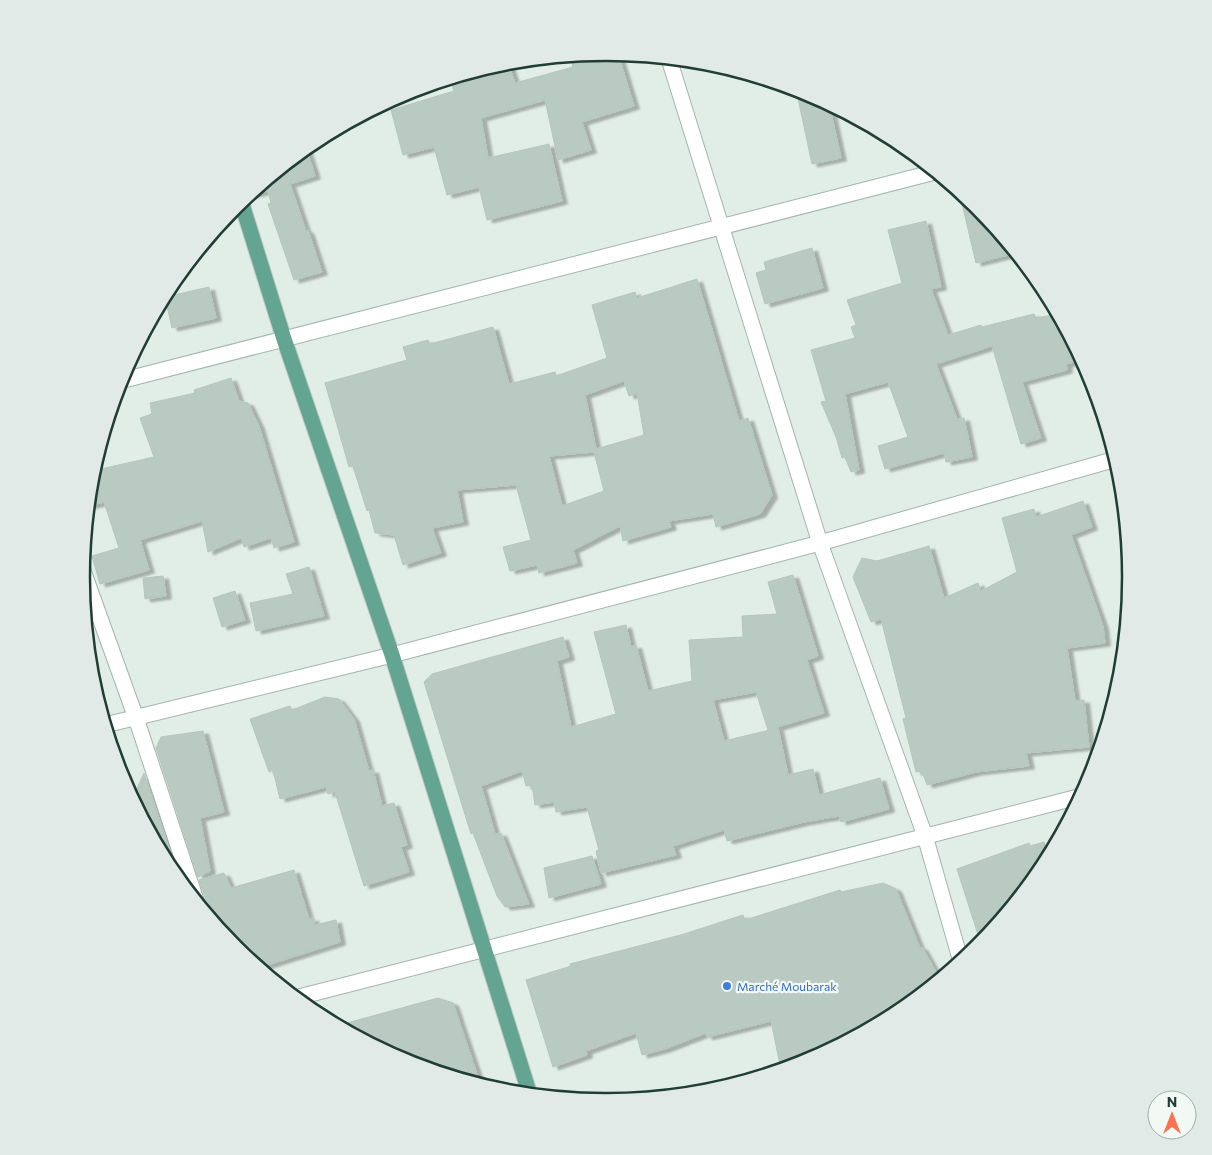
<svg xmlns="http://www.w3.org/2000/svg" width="1212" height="1155" viewBox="0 0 1212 1155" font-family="Commissioner,sans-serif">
  <defs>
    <filter id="shadow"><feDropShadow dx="5.5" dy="3" stdDeviation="1" flood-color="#0004"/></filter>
  </defs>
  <rect width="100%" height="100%" fill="#e1ede7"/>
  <g fill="#b9cac3" stroke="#b3c7bd" fill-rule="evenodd" filter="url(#shadow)">
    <path d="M608,53L618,54L634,106L582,122L591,150L558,160L545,100L481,118L488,158L549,144L562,201L487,220L479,187L447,195L434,147L403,155L391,110L454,91L450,79L508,62L515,83L573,67L572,63Z"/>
    <path d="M796,89L829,104L841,158L812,164Z"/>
    <path d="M306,148L315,176L290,184L306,231L308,230L322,272L294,280L268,204L271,203L268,191L248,195Z"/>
    <path d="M959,191L977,206L1016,253L976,263Z"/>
    <path d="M926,221L941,287L931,289L948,335L981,325L982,327L1034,314L1036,318L1058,314L1082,360L1066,364L1067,370L1022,382L1041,438L1021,444L992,346L936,364L957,419L964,418L972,457L946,462L944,453L885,469L878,446L908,437L888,382L845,394L859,470L851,472L845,457L842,458L836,437L821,402L826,401L811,350L855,338L851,327L856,325L847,300L902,283L888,230Z"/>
    <path d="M812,248L823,288L765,304L756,273L766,270L764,262Z"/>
    <path d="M697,279L739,421L748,418L772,495L760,514L716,527L713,514L669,521L671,527L623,541L620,526L573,550L577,563L539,573L537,565L510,571L503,547L531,540L516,485L457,490L463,522L432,528L441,553L403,565L394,535L375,533L369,510L367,511L353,466L349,467L325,383L407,360L403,347L428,340L430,344L493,327L509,384L555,372L556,376L607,358L592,305L635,292L637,298ZM624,381L629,396L637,393L644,435L596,449L585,395ZM594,452L604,491L562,506L549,456Z"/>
    <path d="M209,287L216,318L172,328L165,297Z"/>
    <path d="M231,378L239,401L248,403L259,426L294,542L274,548L271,538L244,547L241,538L208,552L202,521L140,540L149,570L100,584L92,556L119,548L104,502L88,506L92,471L154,457L140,418L152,414L150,403L195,393L194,390Z"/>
    <path d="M1083,501L1092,527L1071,535L1103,626L1105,643L1067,648L1075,701L1084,700L1089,747L1026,753L1029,766L976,772L927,785L922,771L916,772L903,719L906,718L881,619L871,622L853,577L862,558L877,561L929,546L944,598L978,583L981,591L1017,572L1002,518L1034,509L1036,517Z"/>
    <path d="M309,567L324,616L256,631L250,603L293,594L286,574Z"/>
    <path d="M793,575L818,656L807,660L824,713L768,730L756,692L713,700L724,741L778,728L788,775L813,769L819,795L880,778L889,809L841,822L839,816L804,822L727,841L724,830L673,846L676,855L601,873L596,851L599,850L587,807L556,812L554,802L535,805L532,785L526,786L522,771L481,786L495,834L501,833L529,904L505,907L497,896L473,833L471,834L424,682L432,674L563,637L569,657L557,661L571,727L616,714L594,632L626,625L631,647L636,645L648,691L692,681L689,640L743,637L742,616L777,614L768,582Z"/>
    <path d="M163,576L166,596L145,599L143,578Z"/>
    <path d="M235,591L245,620L222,627L213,598Z"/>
    <path d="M325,697L339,699L354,719L369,771L373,770L382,806L394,803L407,845L401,847L409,872L364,886L335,792L328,794L326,787L280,799L273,770L269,772L250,719L290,706L292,710Z"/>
    <path d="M203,731L224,812L200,818L210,871L198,877L156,748L161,737Z"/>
    <path d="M144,773L180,882L169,869L132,799Z"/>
    <path d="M1044,842L1049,857L1042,869L981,944L957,869L1029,843L1030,846Z"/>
    <path d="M592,856L601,884L549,898L544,868Z"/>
    <path d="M294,870L309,919L313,918L315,925L336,920L340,942L258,968L235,949L207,915L206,900L199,880L224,873L231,888Z"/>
    <path d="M883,883L896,889L920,948L922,947L940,979L897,1014L807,1063L781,1070L771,1021L707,1037L706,1033L665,1049L642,1055L636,1033L586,1051L587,1055L553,1067L526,980L571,966L570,964L684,934L743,915L745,920L840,890L841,892Z"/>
    <path d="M438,998L453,1003L481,1086L405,1062L336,1026Z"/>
  </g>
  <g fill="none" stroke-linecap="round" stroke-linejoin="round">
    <g stroke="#a3b5ae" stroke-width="17">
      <g id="minor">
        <path d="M669,59L820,543L925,836L961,962"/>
        <path d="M120,381L935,172"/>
        <path d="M82,568L136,718L197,903"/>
        <path d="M105,725L392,655L820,543L1116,459"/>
        <path d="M295,998L1082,796"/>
      </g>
    </g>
    <g stroke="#c1c9c6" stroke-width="17">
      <path id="major" d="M241,201L284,339L392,655L530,1095"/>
    </g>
    <use href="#minor" stroke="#fff" stroke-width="15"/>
    <use href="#major" stroke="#63a591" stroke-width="15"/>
  </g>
  <circle fill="#3f7fe0" stroke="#f2f9f5" stroke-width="2" cx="727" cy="986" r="5"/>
  <g text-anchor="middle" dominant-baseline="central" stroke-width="4.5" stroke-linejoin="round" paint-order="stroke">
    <g font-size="12" fill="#366cbe" stroke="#f2f9f5" text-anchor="start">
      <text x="737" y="986">Marché Moubarak</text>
    </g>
  </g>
  <path d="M0 0H1212V1155H0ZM90 577a516 516 0 1 1 1032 0a516 516 0 1 1-1032 0Z" fill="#e1eae6" fill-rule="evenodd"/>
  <path fill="none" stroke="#203e35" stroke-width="2.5" d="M90 577a516 516 0 1 1 1032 0a516 516 0 1 1-1032 0Z"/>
  <g transform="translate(1172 1115)"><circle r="24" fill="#f2f9f5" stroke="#9eaea8"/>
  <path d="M0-4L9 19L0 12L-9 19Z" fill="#fb7251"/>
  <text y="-8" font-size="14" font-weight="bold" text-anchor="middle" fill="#203e35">N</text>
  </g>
</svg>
